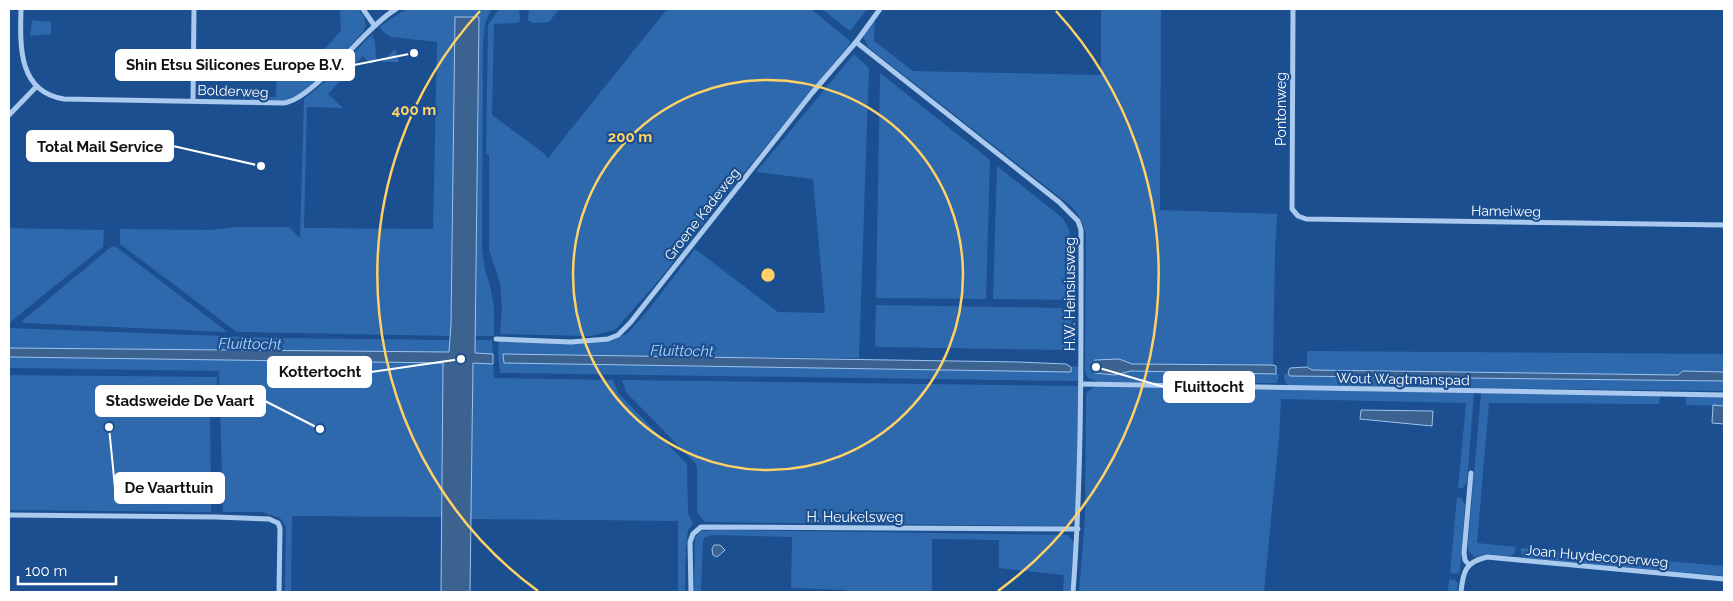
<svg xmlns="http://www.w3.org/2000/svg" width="1733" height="601" viewBox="0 0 1733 601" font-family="Raleway,sans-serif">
  <rect width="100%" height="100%" fill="#1b4f8f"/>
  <g fill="#2e69ad">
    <path d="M340,9H358L364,17L366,26L362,33C344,51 315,87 293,97C280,104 264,101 250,102L251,97H276L277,63H312L341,31Z"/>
    <path d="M411,9L491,10L485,23L483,43L482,249L485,270L490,286L494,307V336H475L479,17L455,18L451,336L237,332L120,244V229L211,230L237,227H289L300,238L304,99L333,75L372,34L375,42L376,59L371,64L363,56L328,94L343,108L307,107L304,228L433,229L437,42L391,37L385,33L379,27L403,11Z"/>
    <path d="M499,9H519L520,21L517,23L494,24L492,115L546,155L547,159L667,9H811L851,42L724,197L659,280L615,330L591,336L500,334L502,308L500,283L489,250V155L486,154L488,25Z"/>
    <path d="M529,9H559L549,22L532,23L528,20Z"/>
    <path d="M822,9H867L850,31Z"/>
    <path d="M1101,9H1161L1160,210L1277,214L1275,252L1273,365L1132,364L1119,359L1096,360L1095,372L1115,375L1131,371L1279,374L1277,383L1098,382L1088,378L1085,372L1086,236C1084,224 1079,215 1071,206L868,47L863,36L875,17L874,41L913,71L1101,75Z"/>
    <path d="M32,20L51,22V34L30,36Z"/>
    <path d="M395,49L399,62H382Z"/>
    <path d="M854,54L869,68L859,358L594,356L504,354V363L1071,371V367L1080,366L1079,381L500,373L498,354L499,341H605L627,334L649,309L695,249L778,312L825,313L813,179L756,172Z"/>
    <path d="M880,73L990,160L986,299L876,298Z"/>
    <path d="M997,166L1060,216C1079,235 1072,274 1072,300L993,299Z"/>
    <path d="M9,228L104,230L103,247L9,323Z"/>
    <path d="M115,246L226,331V332L23,323L22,321L111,247Z"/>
    <path d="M876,305L1072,308L1071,350L878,347L875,346Z"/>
    <path d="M9,328L278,338L450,340L449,352L9,348Z"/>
    <path d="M475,340H492L493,354L475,353Z"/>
    <path d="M1307,351L1724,354V372L1683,371L1678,375L1312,370L1307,367Z"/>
    <path d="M9,357L444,363L442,517L292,516L291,592H285L286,527L280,518L262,512H223L219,371L9,368Z"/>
    <path d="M473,363L493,364L494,378L613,380L618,393L687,464L688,513L693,524L688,530L686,545L685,592H678V521L471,519Z"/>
    <path d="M1284,374H1290L1291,376L1724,381V391L1289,386L1285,382Z"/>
    <path d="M9,375L217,377V394H210L211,512L9,510Z"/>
    <path d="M622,380L1078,386L1079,387L1076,518L1072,524L1061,526L705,522L697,513V468L696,464L626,392Z"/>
    <path d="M1095,387L1474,393L1467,482L1463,488H1458L1466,403L1281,399L1279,438L1264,592H1079L1085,518L1086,395L1088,391Z"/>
    <path d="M1481,393L1660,395L1659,404L1489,403L1477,543L1516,547L1514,554L1509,556L1485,554L1474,557L1468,550V543Z"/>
    <path d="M1686,395L1724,396V406L1686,405Z"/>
    <path d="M1457,497L1462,499L1465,505L1460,571L1456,574L1450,573Z"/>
    <path d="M721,530L1068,535L1074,543L1070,592H1063L1064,575L999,568V540L932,539V592H847L846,590L791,588L792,537L711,535L704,538L703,542L701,592H694L695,538L701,531Z"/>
    <path d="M1521,548L1724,566V576L1524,558L1521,553Z"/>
    <path d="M1449,579L1455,580L1458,583L1457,592H1448Z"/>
  </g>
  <g fill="#3c6290" stroke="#9cc4f0">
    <path d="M455,17H479L475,353L493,354V364L473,363L470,592H441L443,363L9,357V348L449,352L451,324Z"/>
    <path d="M503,354L1019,362L1066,364L1071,367V372L504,363Z"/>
    <path d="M1119,359L1132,364L1273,365L1276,366V374L1131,371L1115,375L1095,373V360Z"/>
    <path d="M1307,367L1312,370L1678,375L1683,371L1724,372V381L1290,376L1288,373L1290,368Z"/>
    <path d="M1713,405L1724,406V424L1712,423Z"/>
    <path d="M1361,410L1433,411L1432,426L1360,419Z"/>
    <path d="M714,545H720L725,550L717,557L713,555L712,549Z"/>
  </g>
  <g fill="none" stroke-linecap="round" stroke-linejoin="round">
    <g stroke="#a9c9ee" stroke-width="5">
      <path d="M21,9C20,46 18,92 64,99L284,103C314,99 364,28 396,9"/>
      <path d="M363,9L374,25"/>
      <path d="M1293,9L1292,209L1298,216L1306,219L1724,225"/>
      <path d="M856,42L1059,202L1078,221L1081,230C1081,351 1082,472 1073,592"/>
      <path d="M193,101L194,9"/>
      <path d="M9,115L36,87"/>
      <path d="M496,339L571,342L608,339L618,335L630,323L812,93L856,42L880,9"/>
      <path d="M1081,384L1724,395"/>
      <path d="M9,515L216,517L269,519L278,523L280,528L279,592"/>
      <path d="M1469,565L1465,560L1464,553L1471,473"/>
      <path d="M691,592L690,542L693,534L701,527L1078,529"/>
      <path d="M1461,592C1463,572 1465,562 1487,557L1724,579"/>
    </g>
  </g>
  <g fill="none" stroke="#ffd166" stroke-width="2.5">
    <circle cx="768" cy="275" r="195"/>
    <path d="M538 591A391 391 0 0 1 480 11M1056 11A391 391 0 0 1 998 591"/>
  </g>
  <g text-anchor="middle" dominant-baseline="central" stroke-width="4.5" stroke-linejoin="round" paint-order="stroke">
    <g font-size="14" fill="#fff" stroke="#1b4f8f">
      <text transform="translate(233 91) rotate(2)">Bolderweg</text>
      <text transform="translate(1281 109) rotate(-90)">Pontonweg</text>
      <text transform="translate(1506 211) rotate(1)">Hameiweg</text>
      <text transform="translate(702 214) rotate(-52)">Groene Kadeweg</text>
      <text transform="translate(1070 294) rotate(-90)">H.W. Heinsiusweg</text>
      <text transform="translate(1403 379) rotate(1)">Wout Wagtmanspad</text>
      <text x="855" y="517">H. Heukelsweg</text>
      <text transform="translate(1597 556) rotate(5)">Joan Huydecoperweg</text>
    </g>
    <g font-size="15" font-style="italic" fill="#b5d3f5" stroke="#1b4f8f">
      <text transform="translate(250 344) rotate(1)">Fluittocht</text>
      <text transform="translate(682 351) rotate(1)">Fluittocht</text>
    </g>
  </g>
  <circle cx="768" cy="275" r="8" fill="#ffd166" stroke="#1b4f8f" stroke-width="2.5"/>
  <g font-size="15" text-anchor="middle" font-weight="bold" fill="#ffd166" stroke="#1b4f8f" stroke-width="4.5" stroke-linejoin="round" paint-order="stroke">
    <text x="414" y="115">400 m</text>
    <text x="630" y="142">200 m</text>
  </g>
  <path fill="none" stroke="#fff" stroke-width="2" d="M414 53L354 65M261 166L173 146M461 359L371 372M1096 367L1164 387M320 429L265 401M109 427L115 488"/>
  <g fill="#fff" stroke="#1b4f8f" stroke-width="2">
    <circle cx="414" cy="53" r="5"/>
    <circle cx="261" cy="166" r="5"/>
    <circle cx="461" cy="359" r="5"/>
    <circle cx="1096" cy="367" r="5"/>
    <circle cx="320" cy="429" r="5"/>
    <circle cx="109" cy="427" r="5"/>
  </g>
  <g fill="#fff" stroke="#fff" stroke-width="2">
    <rect x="116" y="50" width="238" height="30" rx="5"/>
    <rect x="27" y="131" width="146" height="30" rx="5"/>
    <rect x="268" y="357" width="103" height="30" rx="5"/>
    <rect x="1164" y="372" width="90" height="30" rx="5"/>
    <rect x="96" y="386" width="169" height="30" rx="5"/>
    <rect x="115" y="473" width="109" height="30" rx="5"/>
  </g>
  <g font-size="15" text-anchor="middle" font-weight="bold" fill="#111">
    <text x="235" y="70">Shin Etsu Silicones Europe B.V.</text>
    <text x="100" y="152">Total Mail Service</text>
    <text x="320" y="377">Kottertocht</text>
    <text x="1209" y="392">Fluittocht</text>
    <text x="180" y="406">Stadsweide De Vaart</text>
    <text x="169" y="493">De Vaarttuin</text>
  </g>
  <rect width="1733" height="601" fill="none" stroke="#ffffff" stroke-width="20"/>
  <path d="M18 576v8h98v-8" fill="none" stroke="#ffffff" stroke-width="2.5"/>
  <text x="25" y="576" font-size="15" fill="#ffffff" stroke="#1b4f8f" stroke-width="4" paint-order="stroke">100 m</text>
</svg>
